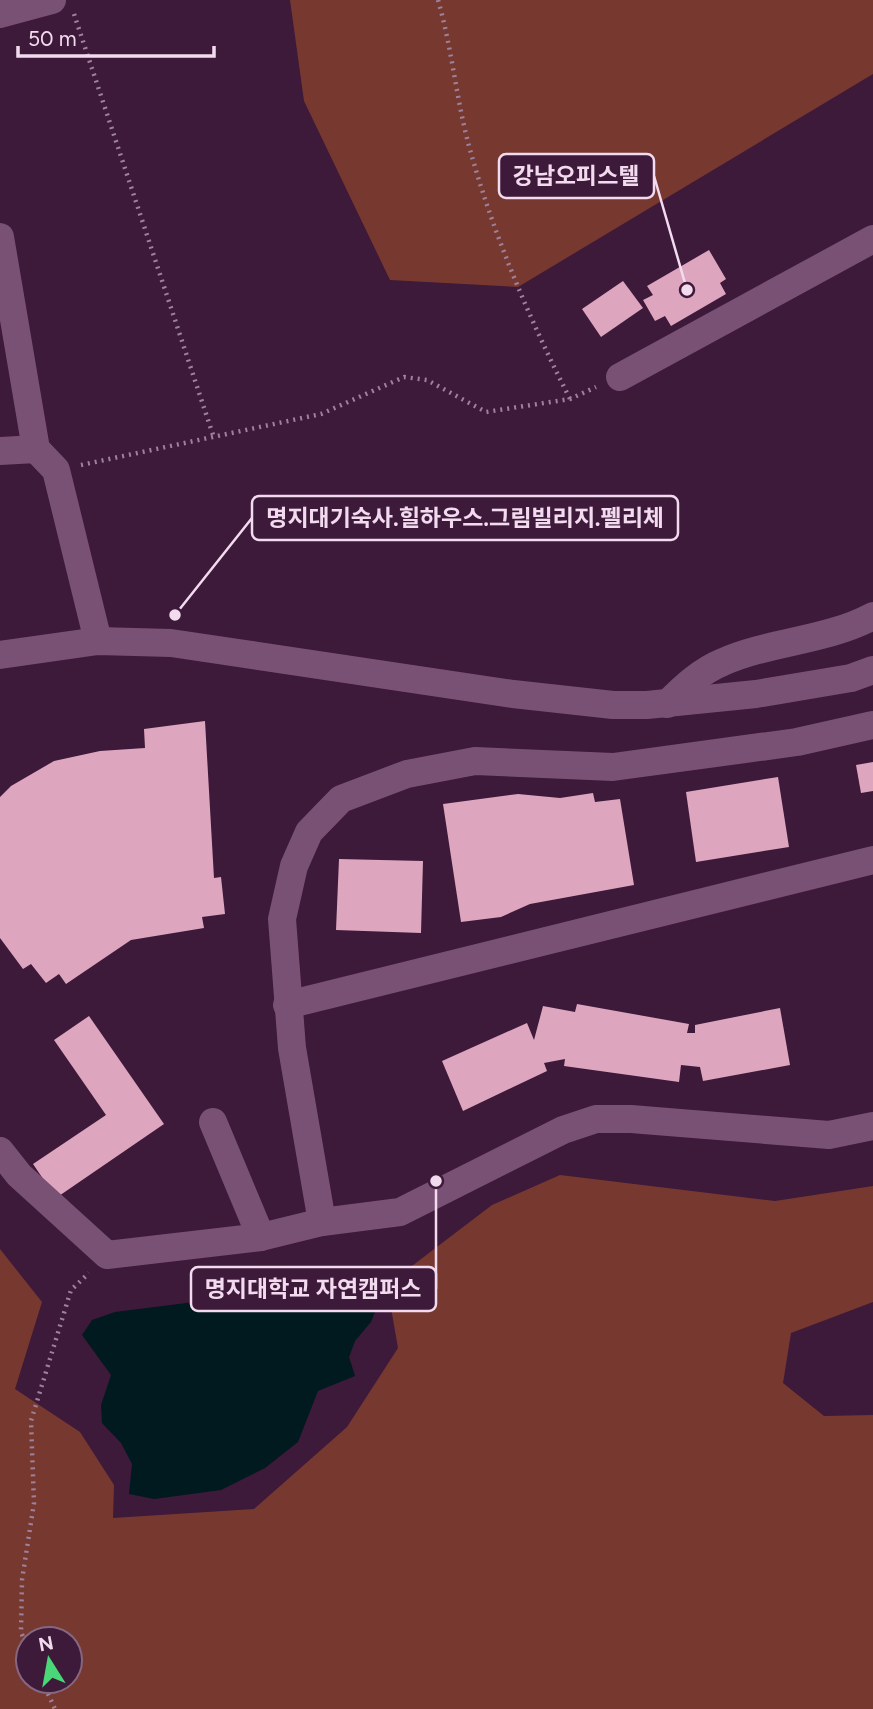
<svg xmlns="http://www.w3.org/2000/svg" width="873" height="1709" viewBox="0 0 873 1709" font-family="Figtree,'Noto Sans KR',sans-serif">
  <rect width="100%" height="100%" fill="#3d193a"/>
  <g fill="#77392f" fill-rule="evenodd">
    <path d="M290,0H873V74L518,287L390,280L304,101Z"/>
    <path d="M560,1175L775,1201L873,1186V1302L791,1333L783,1383L824,1416L873,1415V1709H0V1249L42,1302L15,1389L80,1432L114,1485L113,1518L254,1509L347,1427L398,1348L387,1285L492,1205ZM70,1639V1681H28V1639Z"/>
  </g>
  <path fill="#001a1f" d="M386,1270L390,1275L371,1322L355,1341L349,1357L355,1376L318,1391L298,1442L265,1468L221,1490L154,1499L129,1494L132,1464L121,1443L102,1423L101,1405L111,1375L82,1335L92,1320L115,1312L330,1285Z"/>
  <g fill="#dea5be">
    <path d="M709,250L726,279L720,283L726,294L671,326L665,316L655,321L643,300L653,295L647,286Z"/>
    <path d="M623,281L643,308L601,337L582,309Z"/>
    <path d="M205,721L214,878L221,877L225,914L202,917L204,928L131,940L66,984L59,974L46,983L31,964L23,969L0,938V797L11,786L54,761L100,751L145,748L144,729Z"/>
    <path d="M873,762V791L861,793L856,765Z"/>
    <path d="M778,777L789,847L696,862L686,792Z"/>
    <path d="M593,793L595,802L620,799L634,885L530,904L501,917L461,922L443,804L518,794L560,798Z"/>
    <path d="M339,859L423,861L421,933L336,930Z"/>
    <path d="M577,1004L689,1024L687,1033H695V1025L780,1008L790,1065L703,1081L700,1067L681,1065L679,1082L564,1066L565,1059L544,1063L547,1071L463,1111L442,1061L527,1023L534,1040L543,1006L575,1012Z"/>
    <path d="M89,1016L164,1124L56,1198L33,1164L106,1115L54,1040Z"/>
  </g>
  <g fill="none" stroke-linecap="round" stroke-linejoin="round">
    <g stroke="#9e819b" stroke-width="4.5" stroke-dasharray="2 5" stroke-linecap="butt">
      <path d="M438,0C452,48 456,98 469,146C493,234 529,318 570,399"/>
      <path d="M74,14L213,435"/>
      <path d="M81,465L321,414L404,377L427,380L486,412L570,399L596,387"/>
      <path d="M28,1649L21,1632L22,1580L34,1503L31,1421L71,1290L89,1273"/>
      <path d="M42,1681L55,1709"/>
    </g>
    <g stroke="#795175" stroke-width="28">
      <path d="M0,14L52,0"/>
      <path d="M0,237L36,449"/>
      <path d="M620,377L873,239"/>
      <path d="M0,451L36,449L56,470L98,641"/>
      <path d="M0,655L98,641L171,643L513,694L613,705H647L756,694L851,678L873,670"/>
      <path d="M667,704C684,687 701,671 723,662C771,641 826,641 873,616"/>
      <path d="M287,1005L873,860"/>
      <path d="M213,1122L261,1237"/>
      <path d="M0,1151L19,1175L107,1255L261,1237L322,1222L400,1212L563,1130L596,1119H631L829,1135L873,1126"/>
      <path d="M322,1222L292,1048L282,919L294,866L309,832L341,799L407,774L475,761L613,767L797,742L873,725"/>
    </g>
  </g>
  <path fill="none" stroke="#f3dbef" stroke-width="2.5" d="M687 290L654 176M175 615L252 518M436 1181L436 1289"/>
  <g fill="#f3dbef" stroke="#3d193a" stroke-width="2.5">
    <circle cx="687" cy="290" r="7"/>
    <circle cx="175" cy="615" r="7"/>
    <circle cx="436" cy="1181" r="7"/>
  </g>
  <g fill="#3d193a" stroke="#f3dbef" stroke-width="2.5">
    <rect x="499" y="154" width="155" height="44" rx="7"/>
    <rect x="252" y="496" width="426" height="44" rx="7"/>
    <rect x="191" y="1267" width="245" height="44" rx="7"/>
  </g>
  <g font-size="23" text-anchor="middle" font-weight="bold" fill="#f3dbef">
    <text x="576" y="184">강남오피스텔</text>
    <text x="465" y="526">명지대기숙사.힐하우스.그림빌리지.펠리체</text>
    <text x="313" y="1297">명지대학교 자연캠퍼스</text>
  </g>
  <g transform="translate(49 1660) rotate(349)"><circle r="33" fill="#3d193a" stroke="#866782" stroke-width="2"/>
  <path d="M0-5L12 26L0 18L-12 26Z" fill="#4ad778"/>
  <text y="-10" font-size="19" font-weight="bold" text-anchor="middle" fill="#f3dbef">N</text>
  </g>
  <path d="M18 46v10h196v-10" fill="none" stroke="#f3dbef" stroke-width="3.5"/>
  <text x="28" y="46" font-size="21" fill="#f3dbef" stroke="#3d193a" stroke-width="5" paint-order="stroke">50 m</text>
</svg>
